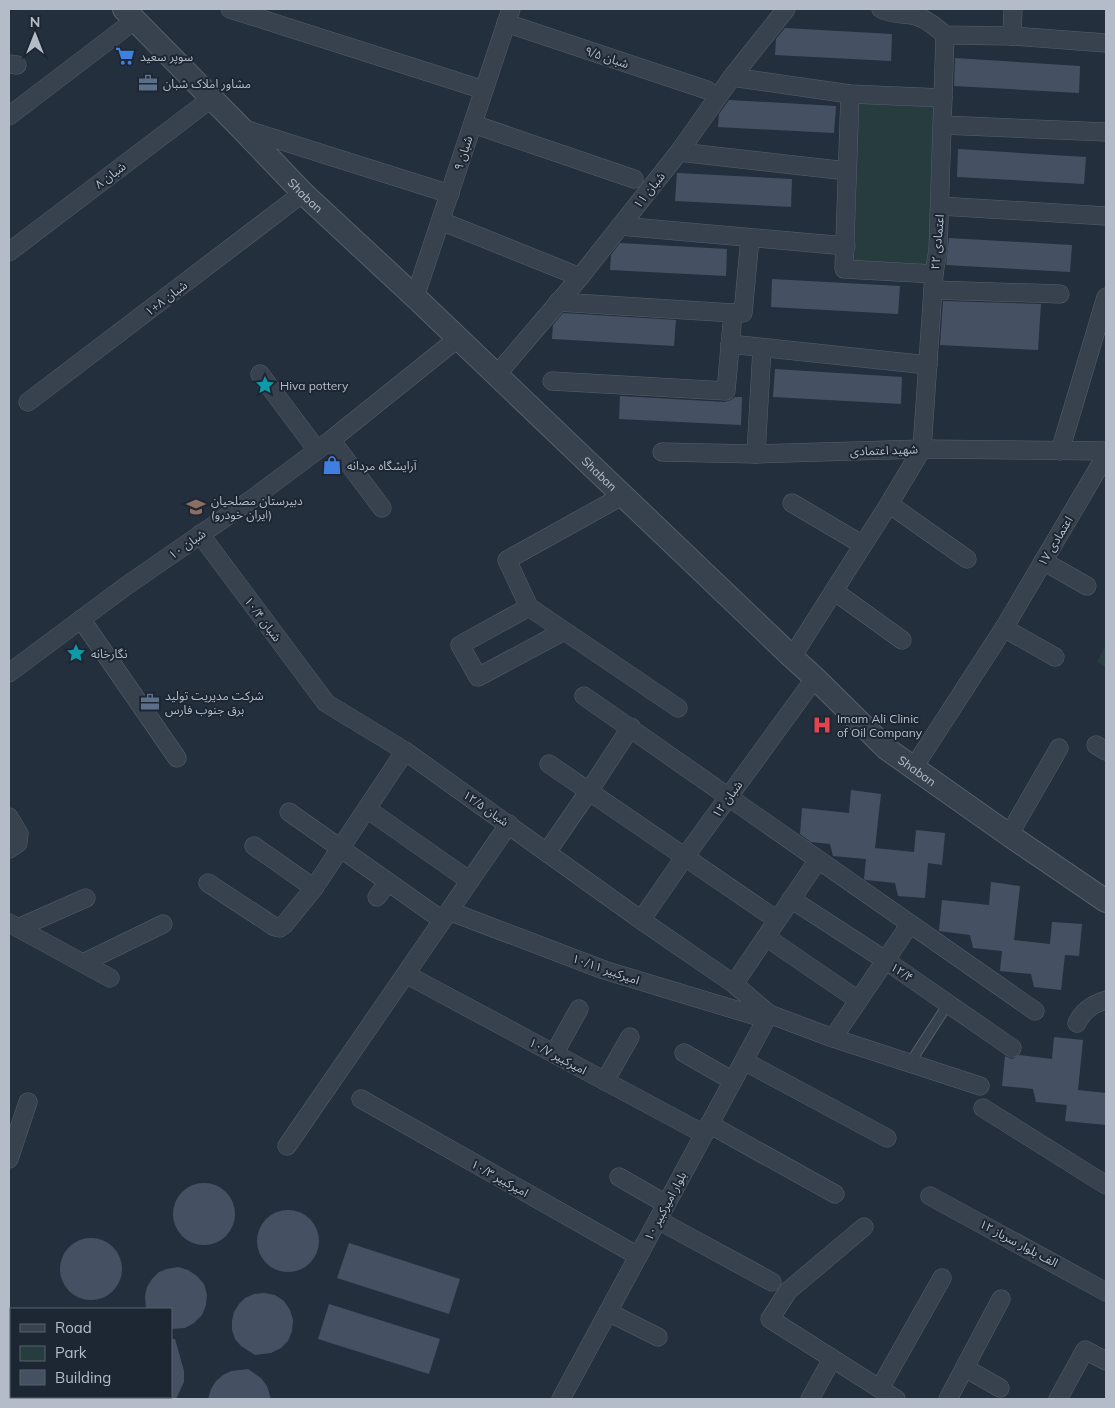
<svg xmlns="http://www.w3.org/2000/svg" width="1115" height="1408" viewBox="0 0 1115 1408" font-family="Mulish,'Noto Sans Arabic',sans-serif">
  <rect width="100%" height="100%" fill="#242f3e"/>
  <g fill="#263c3f">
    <path d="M854,99L938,102L931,265L848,262Z"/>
    <path d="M1106,644V667L1097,662Z"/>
  </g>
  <g fill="#455162">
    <path d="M785,28L892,34L891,61L775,55L776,39Z"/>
    <path d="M955,58L1080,66L1079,93L954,86Z"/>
    <path d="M729,100L836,106L834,133L718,127L719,114Z"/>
    <path d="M958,149L1086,157L1084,184L957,177Z"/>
    <path d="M677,173L792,179L791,207L675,201Z"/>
    <path d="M949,238L1072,245L1070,272L946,265Z"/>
    <path d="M620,243L727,249L726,276L610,270L611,255Z"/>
    <path d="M772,279L900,286L898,314L771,307Z"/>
    <path d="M943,301L1041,304L1038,350L940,345Z"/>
    <path d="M563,313L676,320L674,346L552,339L553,325Z"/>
    <path d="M775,369L902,377L901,404L773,397Z"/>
    <path d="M620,396L725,402L731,400L735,397H742L741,425L619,419Z"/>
    <path d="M851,790L881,794L875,848L914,852L916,830L945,833L942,865L928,863L925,898L898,896L895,883L866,880L864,879L866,859L833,856L830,844L811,842L800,834L802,808L849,813Z"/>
    <path d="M991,882L1020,886L1014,940L1050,944L1052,922L1082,924L1079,956L1065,955L1061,990L1034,987L1031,974L1000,971L1002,951L973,948L970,935L939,931L942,900L989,905Z"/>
    <path d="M1054,1037L1083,1040L1078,1090L1106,1093V1125L1065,1121L1067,1105L1036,1102L1033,1089L1002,1086L1005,1056L1012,1059L1019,1055L1052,1059Z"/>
    <circle cx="204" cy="1214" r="31"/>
    <circle cx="288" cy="1241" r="31"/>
    <circle cx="91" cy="1269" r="31"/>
    <path d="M349,1243L460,1279L449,1314L337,1278Z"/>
    <path d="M178,1267L188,1270L197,1276L204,1284L207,1295L206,1305L202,1315L194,1323L185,1328L171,1329V1309H146L145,1296L147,1287L152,1279L159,1272L167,1269Z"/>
    <path d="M264,1293L275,1295L284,1301L290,1310L293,1320L292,1331L288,1341L281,1348L271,1353L255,1355L241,1346L235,1339L232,1330V1321L234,1312L239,1304L245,1298L254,1294Z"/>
    <path d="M329,1304L440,1339L429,1374L318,1339Z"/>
    <path d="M171,1339H175L184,1371V1382L176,1399H171Z"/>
    <path d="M248,1369L261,1378L267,1386L271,1399H208L211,1389L216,1381L223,1375L231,1371Z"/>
  </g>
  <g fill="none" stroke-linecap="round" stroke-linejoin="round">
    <g stroke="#565f6c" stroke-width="11">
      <path id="service" d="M910,1063L948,1004"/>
    </g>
    <g stroke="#565f6c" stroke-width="19">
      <g id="minor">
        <path d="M230,9L484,90"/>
        <path d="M881,9C892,15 904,13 916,16C928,20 936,27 945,35L1012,36L1106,43"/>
        <path d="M506,23L707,90"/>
        <path d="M1012,36L1013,9"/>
        <path d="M9,64L17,65"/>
        <path d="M732,77L850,94L943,98"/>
        <path d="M850,94L844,269L934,274"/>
        <path d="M9,116L135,20"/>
        <path d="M473,124L634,179"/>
        <path d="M943,125L1106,132"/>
        <path d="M241,128L450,194"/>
        <path d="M679,152L847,171"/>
        <path d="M940,206L1106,216"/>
        <path d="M441,221L580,277"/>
        <path d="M620,226L846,246"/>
        <path d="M9,252L212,98"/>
        <path d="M933,290L1060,294"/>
        <path d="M415,297L511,9"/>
        <path d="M733,313H743L750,238"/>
        <path d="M730,344L928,365"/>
        <path d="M505,365L580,277L679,152L732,77L786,9"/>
        <path d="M260,374L317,450"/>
        <path d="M552,381L726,391L733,313L558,302"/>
        <path d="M28,402L303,193"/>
        <path d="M331,440L382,508"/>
        <path d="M1060,451L1106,297"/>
        <path d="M662,452L756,454L922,449L1106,451"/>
        <path d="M756,454L762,348"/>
        <path d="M622,496L507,560L529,607L678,708"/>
        <path d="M792,503L863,545"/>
        <path d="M889,504L967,559"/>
        <path d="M200,534L326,703L405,751L641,920L734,984L769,1014L833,1038L980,1086"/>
        <path d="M1043,561L1087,586"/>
        <path d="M834,591L902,640"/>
        <path d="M529,607L460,645L478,677L564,631"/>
        <path d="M81,619L177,758"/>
        <path d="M1004,628L1055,657"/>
        <path d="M792,657L889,504L922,449L934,274L938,249L945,35"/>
        <path d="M9,673L126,586L252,499L331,440L457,339"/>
        <path d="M584,696L1035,1011"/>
        <path d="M1096,745L1106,751"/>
        <path d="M549,764L777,920"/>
        <path d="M914,767L1004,628L1106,455"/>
        <path d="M367,809L470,881"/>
        <path d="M289,812L442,920"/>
        <path d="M9,817L19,834L18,843L9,849"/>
        <path d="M1009,835L1059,748"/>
        <path d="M254,846L314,888"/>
        <path d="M547,852L589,791L631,727"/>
        <path d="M208,883L275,927L280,928L284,925L314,888L405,751"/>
        <path d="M377,897L388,882"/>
        <path d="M791,899L885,960L1012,1048"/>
        <path d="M449,911L604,970L766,1019"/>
        <path d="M641,920L684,858L815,678"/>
        <path d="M9,923L110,978"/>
        <path d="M18,928L86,898"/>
        <path d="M766,937L858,1000"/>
        <path d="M83,963L163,924"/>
        <path d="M413,978L704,1134"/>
        <path d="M734,984L818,860"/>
        <path d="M1077,1023C1083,1010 1093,1004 1106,1000"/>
        <path d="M833,1038L910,924"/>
        <path d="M684,1053L733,1081"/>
        <path d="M554,1054L579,1009"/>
        <path d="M744,1061L887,1138"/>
        <path d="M605,1081L630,1037"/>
        <path d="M361,1099L638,1256"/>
        <path d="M983,1108L1106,1185"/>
        <path d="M709,1124L835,1194"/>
        <path d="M287,1146L509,824"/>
        <path d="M9,1159L28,1102"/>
        <path d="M619,1177L666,1204"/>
        <path d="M930,1196L1106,1292"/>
        <path d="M658,1220L772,1282"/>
        <path d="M864,1227L788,1291L770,1319L896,1399"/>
        <path d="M608,1312L658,1337"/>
        <path d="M965,1368L1000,1388"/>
        <path d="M880,1388L942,1278"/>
        <path d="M561,1399L769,1014"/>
        <path d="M810,1399L832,1359"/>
        <path d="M948,1399L1001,1299"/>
        <path d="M1058,1399L1085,1350L1106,1361"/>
      </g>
    </g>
    <g stroke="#565f6c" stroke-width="24">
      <g id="tertiary">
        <path id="s1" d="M124,9L241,128L303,193L415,297L792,657L815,678L887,749L1009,835L1106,901"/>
      </g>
    </g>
    <use href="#service" stroke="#38414e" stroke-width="9"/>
    <use href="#minor" stroke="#38414e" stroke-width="18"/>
    <use href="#tertiary" stroke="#38414e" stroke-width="22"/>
  </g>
  <defs>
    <g id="supermarket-bare" transform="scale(1.5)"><path d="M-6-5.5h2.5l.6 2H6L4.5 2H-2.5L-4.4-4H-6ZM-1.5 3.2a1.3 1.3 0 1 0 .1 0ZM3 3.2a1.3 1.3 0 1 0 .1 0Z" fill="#3f7fe0" stroke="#1d2633" stroke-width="2.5" paint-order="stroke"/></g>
    <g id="office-bare" transform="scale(1.5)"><path d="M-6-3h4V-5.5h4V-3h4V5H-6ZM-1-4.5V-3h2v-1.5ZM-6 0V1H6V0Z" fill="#5c6f8a" stroke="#1d2633" stroke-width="2.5" paint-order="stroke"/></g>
    <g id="sight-bare" transform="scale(1.5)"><path d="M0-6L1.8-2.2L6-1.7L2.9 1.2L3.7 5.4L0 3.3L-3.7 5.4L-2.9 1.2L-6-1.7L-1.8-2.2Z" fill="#0f9aa8" stroke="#1d2633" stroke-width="2.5" paint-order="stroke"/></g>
    <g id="shop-bare" transform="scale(1.5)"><path d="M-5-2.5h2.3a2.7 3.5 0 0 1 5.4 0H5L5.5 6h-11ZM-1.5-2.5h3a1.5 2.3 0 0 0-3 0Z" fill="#3f7fe0" stroke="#1d2633" stroke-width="2.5" paint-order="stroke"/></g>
    <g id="school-bare" transform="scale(1.5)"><path d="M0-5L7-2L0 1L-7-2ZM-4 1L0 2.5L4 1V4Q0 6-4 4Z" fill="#8d6e63" stroke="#1d2633" stroke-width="2.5" paint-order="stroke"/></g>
    <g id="hospital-bare" transform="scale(1.5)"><path d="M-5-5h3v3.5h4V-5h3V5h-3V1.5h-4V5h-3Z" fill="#e0444e" stroke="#1d2633" stroke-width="2.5" paint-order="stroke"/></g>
  </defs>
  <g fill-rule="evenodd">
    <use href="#supermarket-bare" x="125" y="56"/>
    <use href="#office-bare" x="148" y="83"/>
    <use href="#sight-bare" x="265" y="385"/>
    <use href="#shop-bare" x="332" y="465"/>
    <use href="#school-bare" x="196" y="507"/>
    <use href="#sight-bare" x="76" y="653"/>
    <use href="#office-bare" x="150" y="702"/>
    <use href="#hospital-bare" x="822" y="725"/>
  </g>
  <g text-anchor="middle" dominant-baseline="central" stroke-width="4" stroke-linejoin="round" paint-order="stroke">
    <g font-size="12" fill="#b4bcc9" stroke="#1d2633" text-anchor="start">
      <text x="140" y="56">سوپر سعید</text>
      <text x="163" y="83">مشاور املاک شبان</text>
      <text x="280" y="385">Hiva pottery</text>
      <text x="347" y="465">آرایشگاه مردانه</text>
      <text x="211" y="500">دبیرستان مصلحیان<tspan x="211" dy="14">(ایران خودرو)</tspan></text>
      <text x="91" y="653">نگارخانه</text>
      <text x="165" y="695">شرکت مدیریت تولید<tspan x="165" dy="14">برق جنوب فارس</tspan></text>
      <text x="837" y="718">Imam Ali Clinic<tspan x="837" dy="14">of Oil Company</tspan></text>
    </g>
    <g font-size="12" fill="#b4bcc9" stroke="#1d2633">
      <text transform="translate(607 57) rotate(18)">۹/۵ شبان</text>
      <text transform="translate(463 153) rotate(-72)">۹ شبان</text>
      <text transform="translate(110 175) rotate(-37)">۸ شبان</text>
      <text transform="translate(649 190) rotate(-51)">۱۱ شبان</text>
      <text stroke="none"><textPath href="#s1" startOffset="260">Shaban</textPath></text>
      <text transform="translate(937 242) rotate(-85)">۲۲ اعتمادی</text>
      <text transform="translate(166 298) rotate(-37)">۱+۸ شبان</text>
      <text transform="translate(884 450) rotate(-2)">شهید اعتمادی</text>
      <text stroke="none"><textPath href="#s1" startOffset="665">Shaban</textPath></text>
      <text transform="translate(1055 541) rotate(-59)">۱۷ اعتمادی</text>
      <text transform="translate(187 544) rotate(-35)">۱۰ شبان</text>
      <text transform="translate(263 619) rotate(53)">۱۰/۴ شبان</text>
      <text stroke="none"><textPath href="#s1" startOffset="1100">Shaban</textPath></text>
      <text transform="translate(727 799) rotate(-54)">۱۲ شبان</text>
      <text transform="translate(486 808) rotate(35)">۱۲/۵ شبان</text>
      <text transform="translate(606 969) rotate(19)">۱۰/۱۱ امیرکبیر</text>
      <text transform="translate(902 972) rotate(34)">۱۲/۴</text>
      <text transform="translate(558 1056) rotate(28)">۱۰/۷ امیرکبیر</text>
      <text transform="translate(500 1178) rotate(29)">۱۰/۳ امیرکبیر</text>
      <text transform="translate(665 1206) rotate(-62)">۱۰ بلوار امیرکبیر</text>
      <text transform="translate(1019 1243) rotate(28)">۱۲ الف بلوار سرباز</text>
    </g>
  </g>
  <rect width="1115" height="1408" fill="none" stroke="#b4bcc9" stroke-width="20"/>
  <rect x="10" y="1308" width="162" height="90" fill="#1d2633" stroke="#59626f"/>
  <rect x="20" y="1324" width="25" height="8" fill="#38414e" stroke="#59626f"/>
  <text x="55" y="1333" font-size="15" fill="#b4bcc9">Road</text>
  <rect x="20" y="1346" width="25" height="15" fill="#263c3f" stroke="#59626f"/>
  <text x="55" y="1358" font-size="15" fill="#b4bcc9">Park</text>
  <rect x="20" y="1370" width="25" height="15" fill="#455162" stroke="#59626f"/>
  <text x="55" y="1383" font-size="15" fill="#b4bcc9">Building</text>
  <g transform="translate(35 35)" stroke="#1d2633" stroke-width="4" paint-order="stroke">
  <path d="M0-4L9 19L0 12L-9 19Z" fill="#b4bcc9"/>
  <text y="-8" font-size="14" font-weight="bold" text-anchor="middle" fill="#b4bcc9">N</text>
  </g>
</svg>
